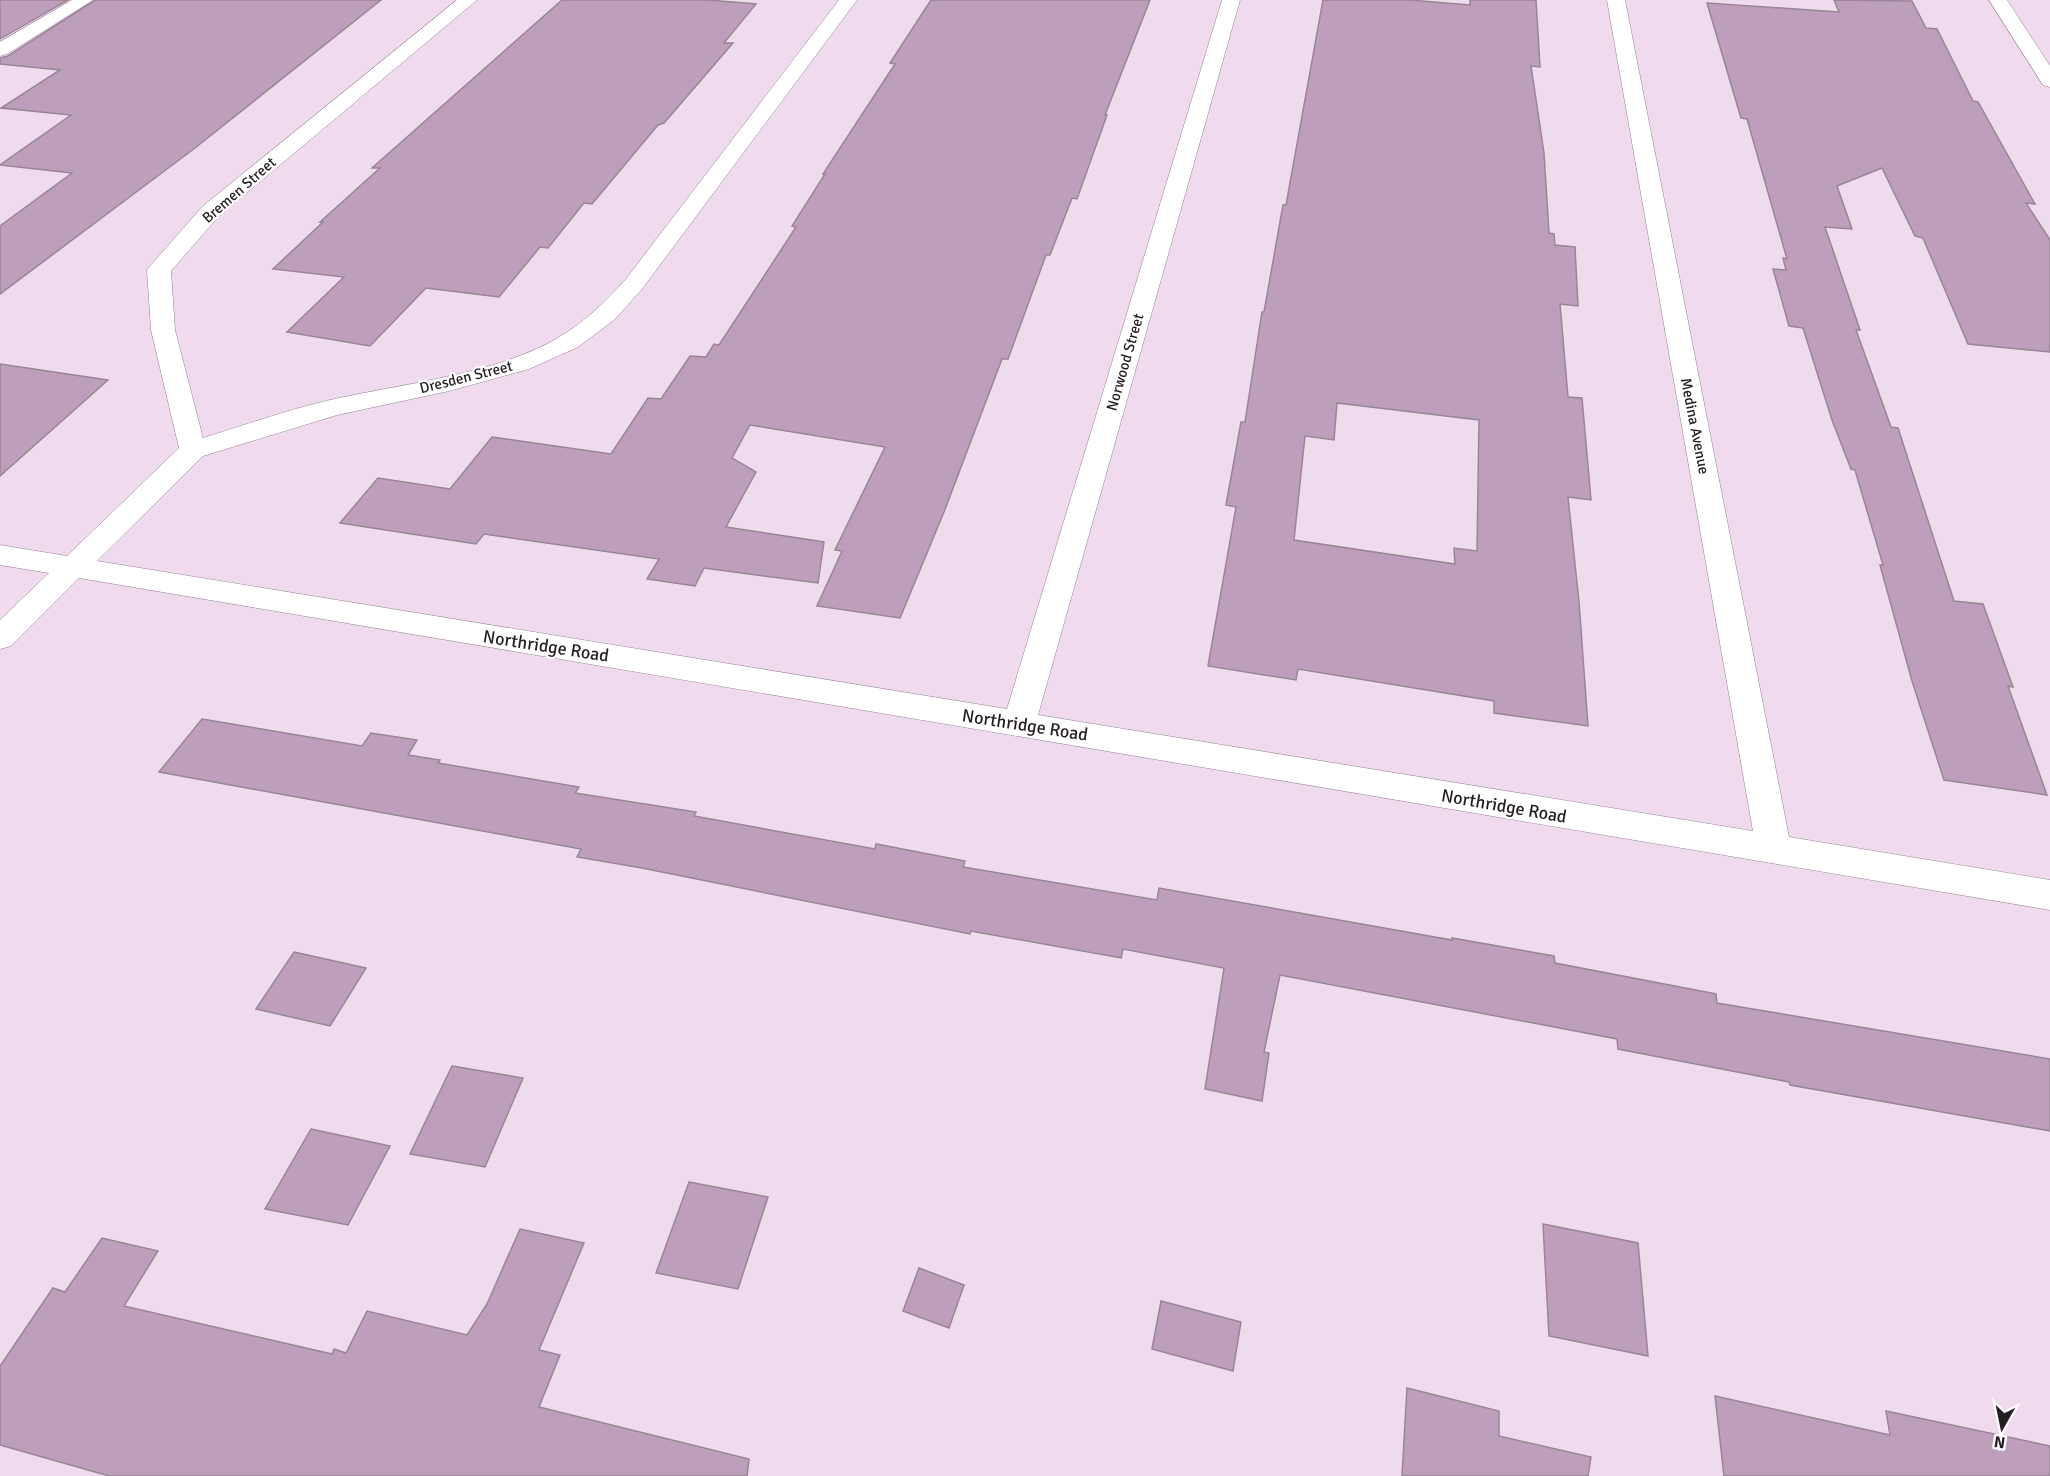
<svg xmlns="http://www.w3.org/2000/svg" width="2050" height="1476" viewBox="0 0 2050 1476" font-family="Signika,sans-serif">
  <rect width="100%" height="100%" fill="#f0dbee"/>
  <g fill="#be9fbb" stroke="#998596" stroke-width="1.5" fill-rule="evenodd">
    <path d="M0,0H68L0,39Z"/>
    <path d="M95,0H381L195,148L0,294V226L72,173L0,165L71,115L1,108L60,70L0,64V58L8,56Z"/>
    <path d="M562,0H708L756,4L724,43H733L664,123L658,125L592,204L584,203L548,248L540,247L499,297L426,288L370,346L287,332L344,277L273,269L323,222H320L380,168H372Z"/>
    <path d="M931,0H1150L1105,115H1107L1077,199L1072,198L1050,255H1046L1008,359H1002L944,512L900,618L817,606L842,551L835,550L885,447L750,425L732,458L756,472L726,527L824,542L818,583L704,568L695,586L647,579L659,559L484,534L476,544L340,523L378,478L450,489L492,437L611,454L648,398L661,399L690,356L706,357L714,344L719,345L796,227L792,226L825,174H823L895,64L890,63Z"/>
    <path d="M1323,0H1410L1470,5V0H1536L1540,67L1531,66L1544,153L1549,233L1554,234L1555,245L1575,247L1578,306L1560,304L1568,397L1582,398L1591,500L1568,497L1579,602L1588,726L1494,713V701L1298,669L1296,680L1208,666L1236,507L1226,505L1241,422H1245L1262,312H1264L1283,205H1286ZM1337,403L1479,420L1477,551L1454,548L1455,564L1294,540L1305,436L1334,440Z"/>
    <path d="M1834,0L1912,1L1926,28L1937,29L1973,101L1978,102L2035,204L2026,203L2050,240V352L1968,344L1923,238L1915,236L1882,168L1837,186L1852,229L1825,227L1860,330H1856L1891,427L1898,428L1954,601L1983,604L2013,687L2008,686L2047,795L1944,780L1912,681L1880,565H1883L1855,470L1851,469L1832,420L1803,328L1789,326L1773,269L1786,270L1783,258L1787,259L1747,119L1741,118L1707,3L1839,12Z"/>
    <path d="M0,364L108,380L0,476Z"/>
    <path d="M202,719L362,746L371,733L417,740L408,755L440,760L438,763L579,787L575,793L696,812L694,816L875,849L876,844L965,861L963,867L1157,900L1159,888L1452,940V938L1554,956L1555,963L1716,994L1717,1003L2050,1059V1131L1790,1085L1789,1082L1618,1049L1617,1039L1280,975L1264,1052L1269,1053L1262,1101L1205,1089L1224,968L1123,949L1121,958L971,931L970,934L642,868L577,857L581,849L159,772Z"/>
    <path d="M294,952L366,968L330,1026L256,1009Z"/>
    <path d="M452,1066L523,1078L485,1167L410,1154Z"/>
    <path d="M311,1129L390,1146L348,1225L265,1209Z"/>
    <path d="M689,1182L768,1197L738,1289L656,1273Z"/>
    <path d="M1543,1224L1638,1243L1648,1356L1549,1336Z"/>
    <path d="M520,1229L584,1243L539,1350L560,1355L539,1407L749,1459L747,1476H109L0,1445V1366L53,1288L65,1292L102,1238L158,1251L124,1306L332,1354L334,1349L346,1353L367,1311L467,1335L487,1304Z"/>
    <path d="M919,1268L964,1285L949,1328L903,1311Z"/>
    <path d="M1161,1301L1241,1322L1233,1371L1152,1349Z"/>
    <path d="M1407,1388L1499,1411V1436L1591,1457L1588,1476H1402Z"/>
    <path d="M1715,1396L1890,1435L1886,1411L2050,1446V1476H1724Z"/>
  </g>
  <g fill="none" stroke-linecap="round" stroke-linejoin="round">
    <g stroke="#948192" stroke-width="1">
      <g id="minor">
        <path d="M72,0H93L7,54L0,56V42Z"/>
        <path d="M457,0H477L219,216L171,271L175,330L203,438C245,425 287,410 330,400C400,384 500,374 561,336C586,321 606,301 626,279L839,0H857L642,289L615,319L578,347L529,369L449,391L337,415L203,456L97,561L1007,709L1222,0H1240L1038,715L1753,831L1607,0H1625L1789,837L2050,880V910L79,578L11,646L0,649V620L49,573L0,565V545L67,556L179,448L151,330L147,270L151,265L203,206Z"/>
        <path d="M1989,0H2007L2050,66V87L2043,85Z"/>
      </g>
    </g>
    <use href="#minor" fill="#fff" fill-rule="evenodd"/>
  </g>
  <g text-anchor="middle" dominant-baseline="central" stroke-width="4.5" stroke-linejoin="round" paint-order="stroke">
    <g font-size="15" fill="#251d24" stroke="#fff">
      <text transform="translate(239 190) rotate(-41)">Bremen Street</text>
      <text transform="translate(1125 362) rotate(-74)">Norwood Street</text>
      <text transform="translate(466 377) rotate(-14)">Dresden Street</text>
      <text transform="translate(1695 426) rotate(79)">Medina Avenue</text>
    </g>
    <g font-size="18" fill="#251d24" stroke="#fff">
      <text transform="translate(546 646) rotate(9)">Northridge Road</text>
      <text transform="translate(1025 725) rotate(9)">Northridge Road</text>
      <text transform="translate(1504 806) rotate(10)">Northridge Road</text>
    </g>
  </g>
  <g transform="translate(2002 1428) rotate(189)" stroke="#ffffff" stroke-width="4.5" paint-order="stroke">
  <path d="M0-4.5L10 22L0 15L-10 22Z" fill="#251d24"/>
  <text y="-9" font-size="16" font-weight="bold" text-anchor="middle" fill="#251d24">N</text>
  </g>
</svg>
